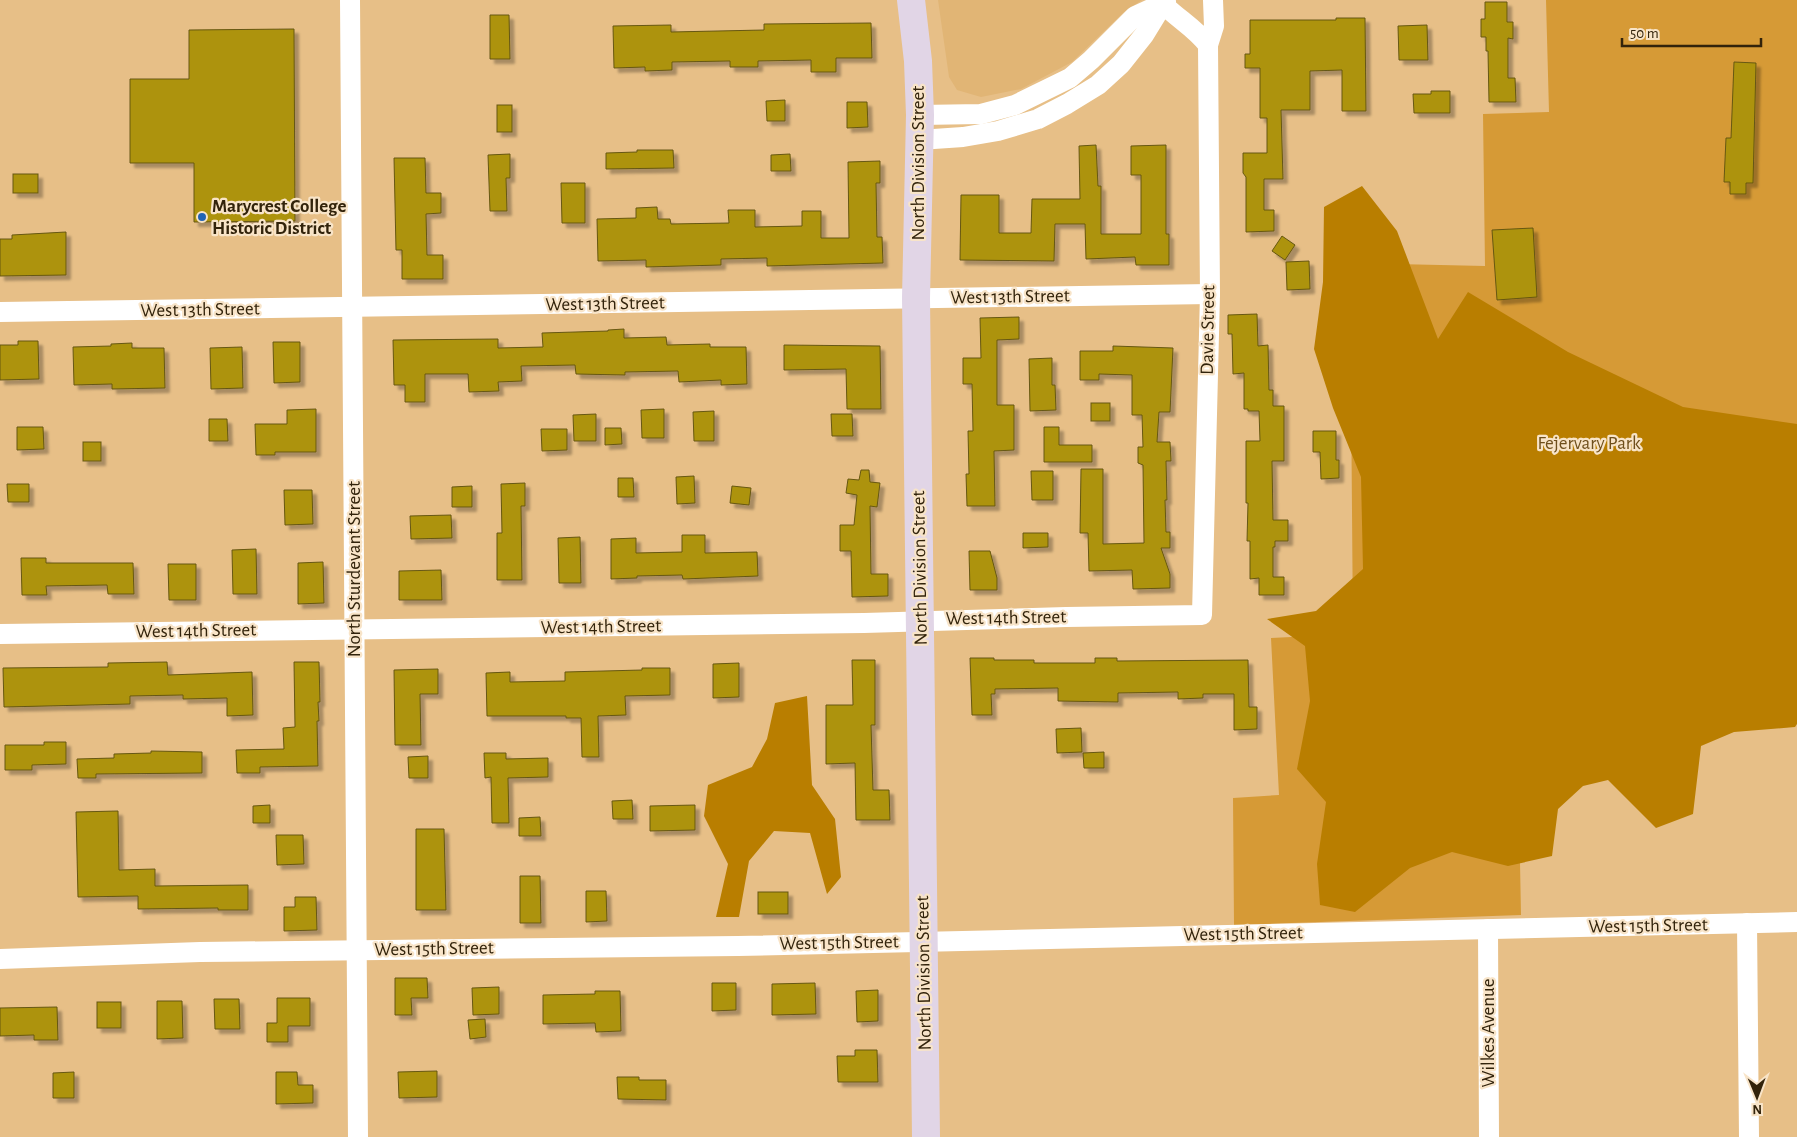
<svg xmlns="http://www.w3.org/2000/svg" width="1797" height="1137" viewBox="0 0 1797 1137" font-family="'Alegreya Sans',sans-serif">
  <defs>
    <filter id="shadow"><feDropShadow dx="4.5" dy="4.5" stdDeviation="1" flood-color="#0004"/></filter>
  </defs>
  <rect width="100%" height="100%" fill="#e7bf87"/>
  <path fill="#e1b575" d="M938,0H1142L1124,12L1072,62L1021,89L981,97L957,90L949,77Z"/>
  <path fill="#d69a36" d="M1546,0H1797V642L1516,651L1521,915L1234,925L1233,798L1279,795L1271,638L1353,634L1350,263L1485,266L1483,114L1549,112Z"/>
  <g fill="#b97e00">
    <path d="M1362,186L1397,231L1438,339L1468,292L1568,352L1683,407L1797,424V724L1795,727L1734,732L1701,746L1693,814L1656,828L1608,780L1583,786L1558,809L1552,856L1508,866L1452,852L1410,868L1355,912L1320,905L1317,864L1326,802L1297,769L1310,701L1305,646L1267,619L1316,611L1363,569L1361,477L1333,408L1314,349L1323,282L1324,207Z"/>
    <path d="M807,696L812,785L835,819L841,877L827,894L810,833L774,831L749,861L739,917H716L728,864L704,816L708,785L752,767L767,739L775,703Z"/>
  </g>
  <g fill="#ad930e" stroke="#665713" filter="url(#shadow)">
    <path d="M1485,2H1507V22H1513V39L1508,38V78H1515L1516,102H1489L1488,51H1486V37H1481V19H1485Z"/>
    <path d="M490,15H509L510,59H490Z"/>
    <path d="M1336,18H1365L1366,111H1342V70L1310,71V110H1281L1283,179H1264V210H1274V231L1246,232V177L1243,173V153H1267V118H1260V68H1245V54H1250V20H1336Z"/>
    <path d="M871,23L872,58H836V72H811V60L758,61V67H730V61L672,62V70L645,71V67L614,68L613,26L671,25V32L764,30V24Z"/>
    <path d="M1427,25L1428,60H1399L1398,26Z"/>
    <path d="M294,29L295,221L194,222V163H130V79H189V30Z"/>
    <path d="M1734,62L1756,63L1753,183H1746V194H1730V182H1724L1726,138H1731Z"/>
    <path d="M1431,91H1450V113H1414L1413,94H1431Z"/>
    <path d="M785,100V121H767L766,101Z"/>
    <path d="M847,102H867L868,127L847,128Z"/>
    <rect x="497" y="105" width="15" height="27"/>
    <path d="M1096,145L1098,186H1101V234H1141V175H1131V146L1166,145V234H1169V265H1136L1135,257L1086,259L1085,224H1055L1054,261L960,260L961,195H999V233H1031L1032,199H1080L1079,146Z"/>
    <path d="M637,150H673L674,168L606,169V153L637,152Z"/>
    <path d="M510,154V178H506L507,211H490L488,155Z"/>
    <path d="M790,154L791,171H771V155Z"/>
    <path d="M394,158H425L426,193H441V213L426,214L427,255H443V279H402V250H396Z"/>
    <path d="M880,161V183H876L877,237H882L883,263L767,266V258L721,259V265L646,267V260L598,261L597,219L636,218V208L657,207L658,219H670L671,224L729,223L728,210H755V227L802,226V211H821V238H849L848,162Z"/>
    <rect x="13" y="174" width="25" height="19"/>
    <path d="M561,183H585V223H562Z"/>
    <path d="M1533,228L1537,297L1497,300L1492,230Z"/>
    <path d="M66,232V275L0,276V239H12V235Z"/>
    <path d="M1282,236L1295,245L1285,260L1272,251Z"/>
    <path d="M1309,261L1310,289L1287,290L1286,262Z"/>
    <path d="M1257,314L1258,346L1268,345L1269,390H1273V406H1284V461H1272L1273,520H1288V541H1275V547H1273V577H1284V595H1259V578L1250,579V541H1247L1248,503H1246V441H1260L1259,411H1248V409H1244V373L1233,374L1232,334H1228V315Z"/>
    <path d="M1019,317V339L997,340V405H1014V450L994,451L995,506H967L966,474H969L968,431H973L972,384H963V358H981L980,318Z"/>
    <path d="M624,329V338L666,337L667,345L710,344V347H746L747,384L721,385V380L679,382L678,371L625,372V375L576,374L575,365L521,366L522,381L498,382L499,391L469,392L468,374H425V402H405V385H394L393,340L498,339V348L543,347L542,333L608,331V330Z"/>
    <path d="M18,341H38L39,379L0,380V345H18Z"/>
    <path d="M273,342H300V382L274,383Z"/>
    <path d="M132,343V348H164L165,388L112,389V384L74,385L73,347L111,346V344Z"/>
    <path d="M784,345L880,346L881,409H847L846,369L784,370Z"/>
    <path d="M1113,346L1173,348L1170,412H1159L1157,442H1170L1171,461H1166L1167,500H1165L1166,532H1170V548H1161L1170,574V588L1133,589L1132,570L1089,571L1088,533H1080L1081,469H1103V544L1144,543L1143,465L1138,463V447H1143L1142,415H1132V375L1099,374V380H1080V351H1113Z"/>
    <path d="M242,347L243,388L211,389L210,348Z"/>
    <path d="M1052,358V385H1055L1056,410L1030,411L1029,359Z"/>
    <rect x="1091" y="403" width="19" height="18"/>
    <path d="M316,409V452H275V455H256L255,424H287V410Z"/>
    <path d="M664,409V438H642L641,410Z"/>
    <path d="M714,411V441H694L693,412Z"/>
    <path d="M596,414V441H574L573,415Z"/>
    <path d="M831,414H852L853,436H832Z"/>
    <path d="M209,419H227L228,441H209Z"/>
    <path d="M17,427H43L44,449L17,450Z"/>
    <path d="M1044,427H1059V445H1092V462H1044Z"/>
    <path d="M605,428H621L622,444L605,445Z"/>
    <path d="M541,429H567V450L542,451Z"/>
    <path d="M1313,431H1336V460H1339V478L1321,479L1320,452H1313Z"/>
    <rect x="83" y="442" width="18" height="19"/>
    <path d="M861,470H869L870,482L880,483L877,507L870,506L871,574H888V596L852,597L851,551H840V525H854L857,495L846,493L848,479L859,480Z"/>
    <path d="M1031,471H1053V500H1032Z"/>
    <path d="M694,476L695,503L677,504L676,477Z"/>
    <path d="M618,478H633L634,497H618Z"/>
    <path d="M525,483V506H521L522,580H497V533H502L501,484Z"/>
    <path d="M7,484H29V502H8Z"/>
    <path d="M472,486V507H452V487Z"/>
    <path d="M732,486L751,488L749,505L730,503Z"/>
    <path d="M284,490H312L313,524L285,525Z"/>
    <path d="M451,515L452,538L411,539L410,516Z"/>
    <path d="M1023,533H1048V547L1023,548Z"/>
    <path d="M682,535H705V553L757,552L758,576L683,579L682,575L637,576V578L611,579V539L636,538V553L682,552Z"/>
    <path d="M580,537L581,583H559L558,538Z"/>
    <path d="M256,549L257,594H233L232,550Z"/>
    <path d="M969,551H990L997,578V590H970Z"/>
    <path d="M21,558H46V563H133L134,594H108L107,585L46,586L47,595H22Z"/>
    <path d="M323,562L324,603L298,604V563Z"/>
    <path d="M168,564H196V600H169Z"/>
    <path d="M441,570L442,600H399V571Z"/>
    <path d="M970,658H994V660H1034V663H1095V658H1117V661L1248,660L1249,707H1257V729L1234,730V694H1203V698L1178,699V692L1118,693V702L1058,701V688L995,689V694H991L992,715H972Z"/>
    <path d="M852,660H875V725H871L873,790H889L890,820H856L855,763L826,764V705H853Z"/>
    <path d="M167,662L168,675L252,672L253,715L227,716V698L183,699V695L130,696V704L4,707L3,668L108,667V663Z"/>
    <path d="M294,662H319L320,702H318L319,721H317L318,766L260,767V773H237L236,750L284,749L283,728L295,727Z"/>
    <path d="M739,663V697L713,698V664Z"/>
    <path d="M642,668H670V695L625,696L626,715L598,716L599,757H582L581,718H566V716H487L486,673L510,672V682L565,681V672L642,670Z"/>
    <path d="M438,669V694H420L421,745H395L394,670Z"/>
    <path d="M1081,728L1082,752L1057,753L1056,729Z"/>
    <path d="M44,742H66V764L32,765V770H5V745H44Z"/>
    <path d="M151,751L202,752V773L96,774V778H78L77,759L114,758V754L151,753Z"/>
    <path d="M1104,752V768H1084L1083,753Z"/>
    <path d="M484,753H506V759L548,758V777L508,778L509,823H492L491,777L485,778Z"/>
    <path d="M428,756V778H409L408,757Z"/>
    <path d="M632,800L633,819H613L612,801Z"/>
    <path d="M270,805V823H253V806Z"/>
    <path d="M695,805V830L650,831V806Z"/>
    <path d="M118,811L119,870L155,869V886L248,885V910H218V908L138,909V896L78,897L76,812Z"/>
    <path d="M540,817L541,836H519V818Z"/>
    <path d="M416,829H444L446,910H416Z"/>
    <path d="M276,835H303L304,864L277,865Z"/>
    <path d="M520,876H540L541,923H520Z"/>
    <path d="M586,891H606L607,921L586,922Z"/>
    <rect x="758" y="892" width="30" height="22"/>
    <path d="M295,897H316L317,930L284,931V907H295Z"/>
    <path d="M395,978H427L428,998H411L412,1015H395Z"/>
    <path d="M712,983H736V1010L712,1011Z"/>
    <path d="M815,983L816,1014L772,1015V984Z"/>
    <path d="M499,987V1014L473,1015L472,988Z"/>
    <path d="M878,990V1021L857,1022L856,991Z"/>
    <path d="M595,991H620L621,1031L596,1032L595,1023L543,1024V995L595,994Z"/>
    <path d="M277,998H310V1026H288V1042H267V1023H277Z"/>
    <path d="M214,999H239L240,1029H215Z"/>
    <path d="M157,1001H182L183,1038L157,1039Z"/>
    <rect x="97" y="1002" width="24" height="26"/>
    <path d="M57,1007L58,1040H34V1035L0,1036V1008Z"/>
    <path d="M485,1019L486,1037L470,1039L468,1020Z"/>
    <path d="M855,1050H877L878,1082H838L837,1056H855Z"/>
    <path d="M437,1071V1097L399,1098L398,1072Z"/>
    <path d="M74,1072V1098H53V1073Z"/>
    <path d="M276,1072H297L298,1085H313V1103L276,1104Z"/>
    <path d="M617,1077H639V1080H666V1100L618,1099Z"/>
  </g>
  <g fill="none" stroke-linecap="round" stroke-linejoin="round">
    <g stroke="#fff" stroke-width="20">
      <path d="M350,0L358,1137"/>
      <path d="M1163,4C1178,19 1195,28 1208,45"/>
      <path d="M920,115L981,114L1015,105L1070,78L1091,60L1135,16L1166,2"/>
      <path d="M919,140L963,137L998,131L1038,119L1067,104L1098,85L1121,64L1144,35L1163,4"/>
      <path d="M0,312L1210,294"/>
      <path d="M0,634L864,623L1066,617L1202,615L1210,294L1208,45L1214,26L1213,0"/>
      <path d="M1747,923L1749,1137"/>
      <path d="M1488,929L1489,1137"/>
      <path d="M0,959L200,952L738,946L1797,922"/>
    </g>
    <path stroke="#e1d5e6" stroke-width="28" d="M911,0L918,61L920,115L916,298L926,1137"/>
  </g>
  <circle fill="#2163b4" stroke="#f8e4c8" stroke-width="2" cx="202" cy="217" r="5"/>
  <g text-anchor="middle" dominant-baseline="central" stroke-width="4.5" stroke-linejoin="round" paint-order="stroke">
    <g font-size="19" fill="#32230b" stroke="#f8e4c8">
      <text transform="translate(918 163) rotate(-90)">North Division Street</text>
      <text transform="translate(1010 297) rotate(-1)">West 13th Street</text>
      <text transform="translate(605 304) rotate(-1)">West 13th Street</text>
      <text transform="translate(200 310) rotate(-1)">West 13th Street</text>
      <text transform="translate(1208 330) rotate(-89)">Davie Street</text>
      <text transform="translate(920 568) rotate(-91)">North Division Street</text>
      <text transform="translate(354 569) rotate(-90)">North Sturdevant Street</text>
      <text transform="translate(1006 618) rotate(-1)">West 14th Street</text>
      <text transform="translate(601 627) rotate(-1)">West 14th Street</text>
      <text transform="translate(196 631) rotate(-1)">West 14th Street</text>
      <text transform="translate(1648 926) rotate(-1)">West 15th Street</text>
      <text transform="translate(1243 934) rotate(-1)">West 15th Street</text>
      <text transform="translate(839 943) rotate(-1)">West 15th Street</text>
      <text transform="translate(434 949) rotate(-1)">West 15th Street</text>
      <text transform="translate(924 973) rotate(-91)">North Division Street</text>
      <text transform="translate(1488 1033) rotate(-90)">Wilkes Avenue</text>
    </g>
    <g font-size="19" font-weight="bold" fill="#32230b" stroke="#f8e4c8" text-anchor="start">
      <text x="212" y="206">Marycrest College<tspan x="212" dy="22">Historic District</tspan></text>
    </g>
    <g font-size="19" fill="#6f4f1c" stroke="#f8e4c8">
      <text x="1589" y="443">Fejervary Park</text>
    </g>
  </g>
  <g transform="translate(1757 1097) rotate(179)" stroke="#f8e4c8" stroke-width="4" paint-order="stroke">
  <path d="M0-4L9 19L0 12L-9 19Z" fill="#32230b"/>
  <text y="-8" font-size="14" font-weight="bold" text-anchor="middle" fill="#32230b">N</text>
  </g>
  <path d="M1622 38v8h139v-8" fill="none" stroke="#32230b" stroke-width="2.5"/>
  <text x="1630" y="38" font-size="15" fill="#32230b" stroke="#f8e4c8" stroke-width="4" paint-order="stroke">50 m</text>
</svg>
